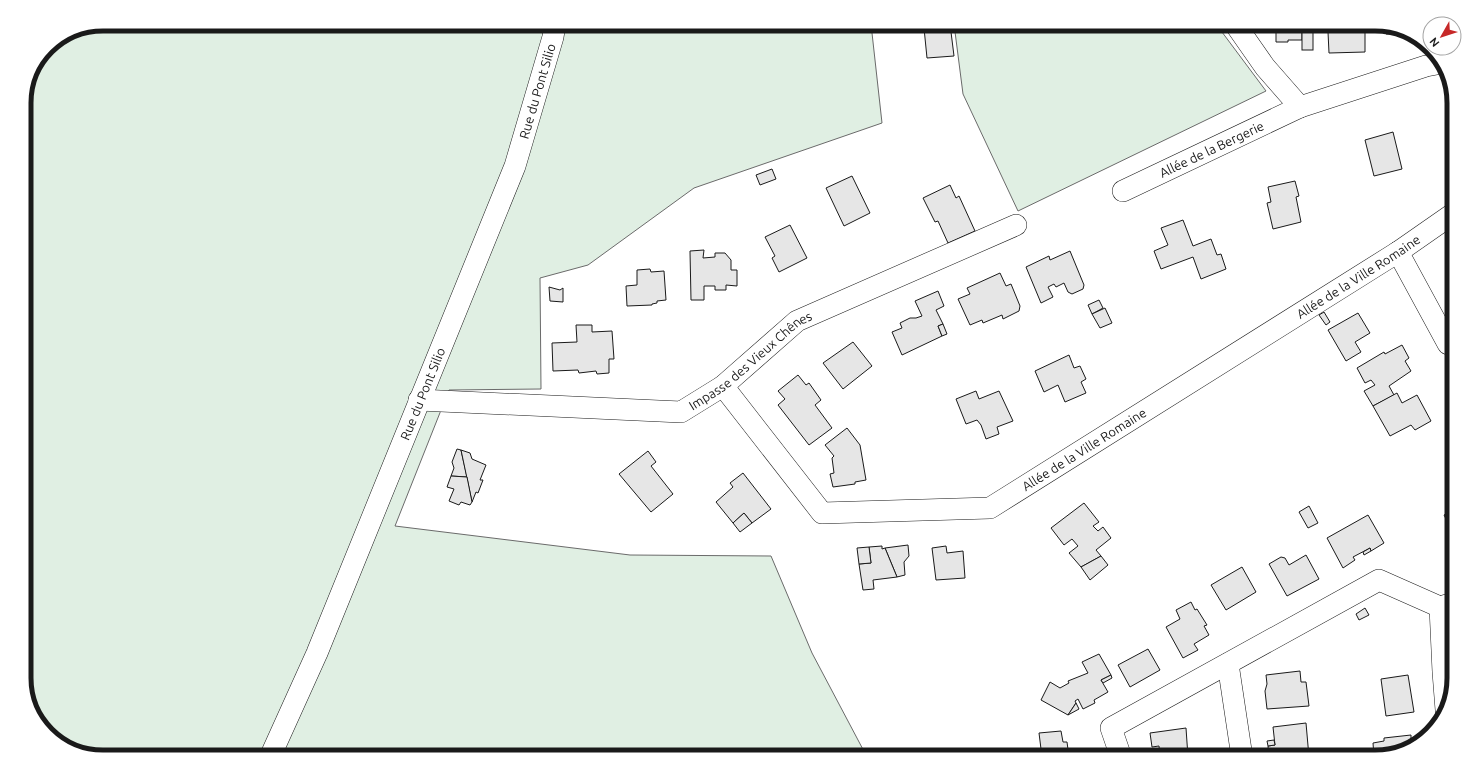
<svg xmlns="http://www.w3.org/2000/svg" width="1478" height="781" viewBox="0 0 1478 781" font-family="Ubuntu,sans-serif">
  <rect width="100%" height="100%" fill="#fff"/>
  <g fill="#e0efe3" stroke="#6a6a6a">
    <path d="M103,24H871L882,123L694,188L588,265L540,278L541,389L449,390L395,526L630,555L771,556L812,653L867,757H103L68,749L37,722L24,683V98L30,72L47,47L73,30Z"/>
    <path d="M954,24H1216L1266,91L1018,211L963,94Z"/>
  </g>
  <g fill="#e6e6e6" stroke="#1a1a1a">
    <path d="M940,24H950L954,56L927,58L924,28L940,27Z"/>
    <path d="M1276,24H1313V32H1302V40H1288V42H1276Z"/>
    <path d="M1339,24H1351V26H1365V52L1329,53L1328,32L1339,31Z"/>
    <rect x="1351" y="24" width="13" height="2"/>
    <path d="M1386,26L1410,32L1412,34H1386Z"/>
    <rect x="1302" y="32" width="11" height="18"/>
    <path d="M1454,110V142L1446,112Z"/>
    <path d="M1393,132L1402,169L1374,176L1365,140Z"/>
    <path d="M772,169L776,179L760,185L756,175Z"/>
    <path d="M852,176L870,213L844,226L826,188Z"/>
    <path d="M1295,181L1299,196L1296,197L1301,222L1273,229L1267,203L1271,202L1268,187Z"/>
    <path d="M950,185L956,198L959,196L975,231L948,243L938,221L935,222L923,198Z"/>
    <path d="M1183,220L1193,246L1211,239L1217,255L1221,254L1226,269L1201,279L1193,257L1161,269L1154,251L1168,245L1161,228Z"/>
    <path d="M790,225L807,258L779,272L772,258L775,256L765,237Z"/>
    <path d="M704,250L703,258L715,257V253H725L731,260V270H737V286L726,285V290H715V286H704V300H691L690,251Z"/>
    <path d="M1070,251L1084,285L1083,289L1072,294L1068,292L1064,283L1056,287L1054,284L1048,287L1053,297L1041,303L1026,267L1049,256L1050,260Z"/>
    <path d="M650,269L651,272L664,271L666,300L657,301V303L652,304V305L627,306L626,286L637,285V270Z"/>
    <path d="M1000,273L1006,286L1011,284L1020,306L1019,311L1003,319L1002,315L983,323L982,320L970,325L958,299L970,294L967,288Z"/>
    <path d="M549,287L560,290L563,288V302L550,301Z"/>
    <path d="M938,291L944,306L936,310L943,324L938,326L942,336L902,355L892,332L902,328L900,323L910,318H916L922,316L915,301Z"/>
    <path d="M1099,300L1103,308L1092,314L1088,305Z"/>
    <path d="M1105,308L1112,323L1100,328L1092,314Z"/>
    <path d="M1324,312L1330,322L1326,325L1319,315Z"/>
    <path d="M1358,313L1370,333L1355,342L1361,352L1346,361L1328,330Z"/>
    <path d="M943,324L947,334L942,336L938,326Z"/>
    <path d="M576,325H592V332L612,331L614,359H609V373L597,374L596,371L579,373L578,370L553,371L552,343L577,342Z"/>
    <path d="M853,342L872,366L843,389L823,363Z"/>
    <path d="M1402,345L1409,358L1405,361L1411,371L1389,386L1394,395L1373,406L1364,391L1375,385L1371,380L1365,383L1357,368L1384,352L1385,354Z"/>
    <path d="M1069,355L1074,368L1080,366L1086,379L1081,382L1086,393L1065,402L1058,385L1044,392L1035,371Z"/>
    <path d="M798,375L806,385L809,383L821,400L815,405L832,428L809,445L778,405L785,399L778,391Z"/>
    <path d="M976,391L979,399L999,391L1013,421L997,427L999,434L986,439L981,425L977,420L966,424L956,399Z"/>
    <path d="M1397,393L1402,403L1417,395L1431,421L1415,430L1411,425L1390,436L1373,406Z"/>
    <path d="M847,428L860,445L866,480L855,482V484L833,487L830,474L834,473L832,458L834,456L825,445Z"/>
    <path d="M457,449L461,450L467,477L451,476L454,468L452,462Z"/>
    <path d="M461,450L470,453L472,459L486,465L480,480H483L478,493L476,492L472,502Z"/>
    <path d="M648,451L656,462L651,466L673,494L651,512L619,474Z"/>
    <path d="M743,473L771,509L752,523L744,513L733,523L716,502L733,487L730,483Z"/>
    <path d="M451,476L467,477L472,502L470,505L461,502L459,505L449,501L454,489L447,487Z"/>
    <path d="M1084,503L1099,522L1093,526L1098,531L1103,527L1111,538L1096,550L1101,556L1081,567L1069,553L1078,546L1072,539L1064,545L1051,528Z"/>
    <path d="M1309,506L1318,523L1308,528L1299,512Z"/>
    <path d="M1454,510V535L1444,515Z"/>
    <path d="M744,513L752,523L740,532L733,523Z"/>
    <path d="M1368,515L1384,543L1371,551L1370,548L1353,557L1355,560L1343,568L1327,538Z"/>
    <path d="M908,545L909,556L904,562L905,575L897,577L885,548Z"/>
    <path d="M882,546V549L885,548L897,577L873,580L874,589L863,590L859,564L871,563L869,547Z"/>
    <path d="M946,546L947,553L963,551L965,578L936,580L932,548Z"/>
    <path d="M869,547L871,563L859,564L857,548Z"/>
    <path d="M1370,548L1371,551L1364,555L1363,552Z"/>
    <path d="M1306,555L1319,579L1287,596L1269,564L1281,557L1285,558L1289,565Z"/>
    <path d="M1101,556L1108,565L1090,580L1081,567Z"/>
    <path d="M1242,567L1256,592L1226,610L1211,585Z"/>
    <path d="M1191,602L1195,610L1197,609L1207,625L1204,626L1209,635L1194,644L1198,650L1183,658L1166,627L1180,619L1176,610Z"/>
    <path d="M1365,608L1369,615L1359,620L1356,614Z"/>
    <path d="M1148,649L1160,670L1130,687L1118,665Z"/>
    <path d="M1099,654L1111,675L1101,680L1108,692L1094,700L1095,703L1083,709L1078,699L1075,701L1076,703L1068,715L1041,700L1050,682L1060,688L1069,683L1068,681L1088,673L1082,662Z"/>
    <path d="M1300,671L1301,682H1306L1309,706L1267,709L1265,691L1267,684L1266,675Z"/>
    <path d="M1111,675L1112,678L1103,683L1101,680Z"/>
    <path d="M1408,675L1414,712L1386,716L1381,679Z"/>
    <path d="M1076,703L1079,709L1068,715Z"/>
    <path d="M1306,723L1309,757H1269L1268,746L1275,745L1273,727Z"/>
    <path d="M1186,728L1188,757H1160L1159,746L1152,747L1150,733Z"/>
    <path d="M1061,731L1063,742H1067L1069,757H1042L1039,733Z"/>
    <path d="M1411,735V747L1374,757L1373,743L1384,741V738Z"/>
    <path d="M1274,740L1275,745L1268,746L1267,741Z"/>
  </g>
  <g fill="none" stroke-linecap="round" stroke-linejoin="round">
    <g stroke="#1a1a1a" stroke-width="22">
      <g id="minor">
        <path d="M1300,107L1426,66L1442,63"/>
        <path id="s1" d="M1123,191L1300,107L1265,67L1235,24"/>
        <path d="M1398,252L1448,344"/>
        <path id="s2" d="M723,386L822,513L990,508L1398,252L1454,213"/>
        <path id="s3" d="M419,400L681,412L723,386L797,321L1016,225"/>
        <path d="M1228,664L1242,757"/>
        <path d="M1446,710L1443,672L1440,607L1453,603"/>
        <path id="s4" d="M270,757L317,653L515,166L553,37L555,24"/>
        <path d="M1121,757L1111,728L1379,580L1440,607"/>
      </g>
    </g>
    <use href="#minor" stroke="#fff" stroke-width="21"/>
  </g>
  <g text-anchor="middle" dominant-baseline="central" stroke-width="3" stroke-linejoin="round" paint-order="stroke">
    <g font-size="13" fill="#1a1a1a" stroke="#fff">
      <text stroke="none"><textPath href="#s4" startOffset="718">Rue du Pont Silio</textPath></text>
      <text stroke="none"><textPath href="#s1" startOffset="98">Allée de la Bergerie</textPath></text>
      <text stroke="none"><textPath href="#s2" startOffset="764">Allée de la Ville Romaine</textPath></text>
      <text stroke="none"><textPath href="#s3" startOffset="349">Impasse des Vieux Chênes</textPath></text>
      <text stroke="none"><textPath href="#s4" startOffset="394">Rue du Pont Silio</textPath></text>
      <text stroke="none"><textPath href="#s2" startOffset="440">Allée de la Ville Romaine</textPath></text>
    </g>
  </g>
  <path d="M0 0H1478V781H0ZM103 31H1375A72 72 0 0 1 1447 103V678A72 72 0 0 1 1375 750H103A72 72 0 0 1 31 678V103A72 72 0 0 1 103 31Z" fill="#fff" fill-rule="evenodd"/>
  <path fill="none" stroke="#1a1a1a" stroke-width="5" d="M103 31H1375A72 72 0 0 1 1447 103V678A72 72 0 0 1 1375 750H103A72 72 0 0 1 31 678V103A72 72 0 0 1 103 31Z"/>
  <g transform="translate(1442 36) rotate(231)"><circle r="19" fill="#ffffff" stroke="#a3a3a3"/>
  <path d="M0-3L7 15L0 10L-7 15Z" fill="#c62828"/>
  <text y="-6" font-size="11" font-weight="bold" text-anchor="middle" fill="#1a1a1a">N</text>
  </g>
</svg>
